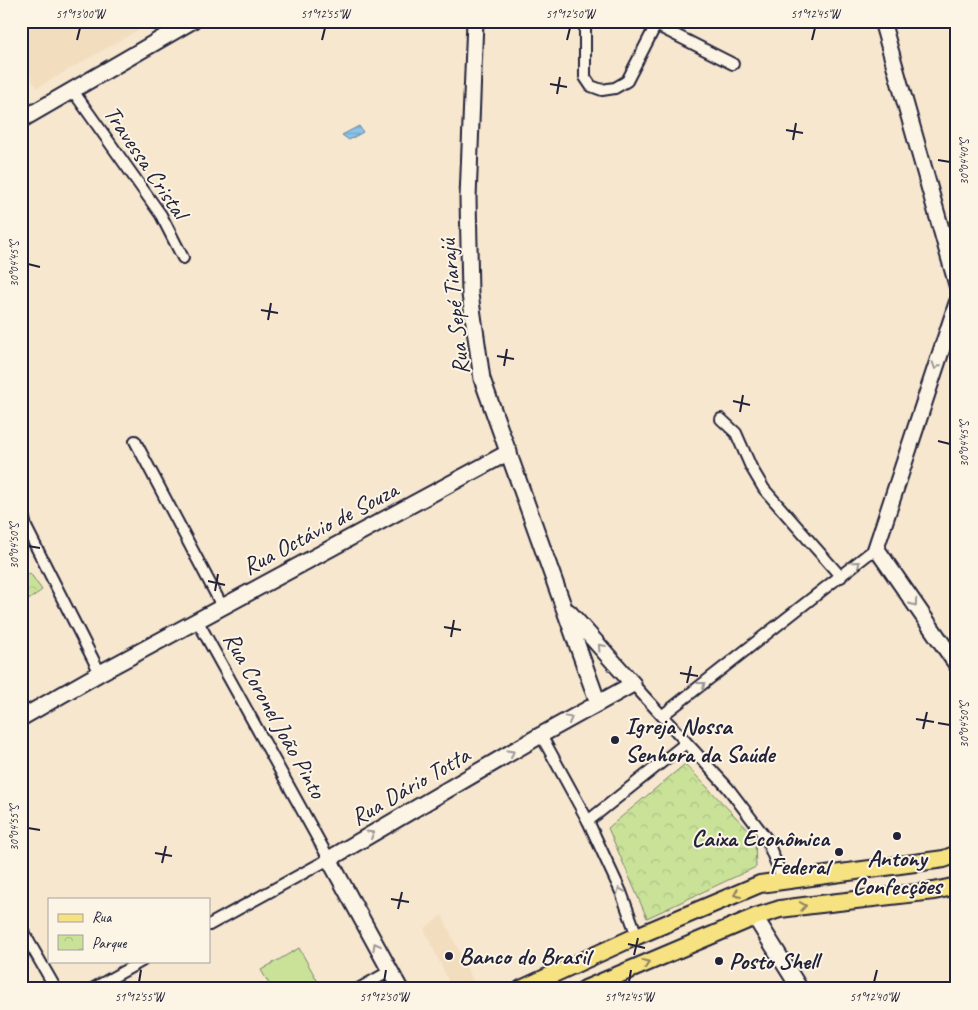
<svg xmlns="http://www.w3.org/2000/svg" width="978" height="1010" viewBox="0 0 978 1010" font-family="Caveat,sans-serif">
  <defs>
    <pattern id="park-crowns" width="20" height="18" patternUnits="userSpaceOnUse" patternTransform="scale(1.25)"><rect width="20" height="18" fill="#c9e298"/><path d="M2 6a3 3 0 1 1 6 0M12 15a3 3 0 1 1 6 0" fill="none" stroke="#acc284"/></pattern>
    <pattern id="water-rules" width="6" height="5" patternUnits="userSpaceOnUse" patternTransform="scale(1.25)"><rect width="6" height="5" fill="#8bc2e9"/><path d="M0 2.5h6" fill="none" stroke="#78a6c9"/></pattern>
  </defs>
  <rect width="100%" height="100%" fill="#f7e7cf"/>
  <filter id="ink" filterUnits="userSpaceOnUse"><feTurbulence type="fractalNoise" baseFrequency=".02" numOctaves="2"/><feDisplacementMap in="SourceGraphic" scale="10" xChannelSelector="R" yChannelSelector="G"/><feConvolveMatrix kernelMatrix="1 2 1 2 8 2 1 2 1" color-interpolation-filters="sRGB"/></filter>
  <g filter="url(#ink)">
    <g fill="#f3ddbf">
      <path d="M21,21H154L37,88L21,60Z"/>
      <path d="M442,915L475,985L470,989H452L424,929Z"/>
    </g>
    <path fill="#c9e298" stroke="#76826a" d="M299,948L322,989H272L261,970Z"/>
    <g fill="url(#park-crowns)" stroke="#76826a">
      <path d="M30,573L42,590L23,604L21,600V578Z"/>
      <path d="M685,764L755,837L756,867L647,918L608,828Z"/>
    </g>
    <path fill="url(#water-rules)" stroke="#6182a3" d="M359,126L363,132L349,140L342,135Z"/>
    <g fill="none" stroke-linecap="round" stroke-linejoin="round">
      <g stroke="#22223b" stroke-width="14">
        <g id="street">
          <path d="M585,21V77L591,86L602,90L615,88L627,81L658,21"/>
          <path d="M656,25L733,64"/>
          <path d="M73,91L161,215L183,258"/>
          <path d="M721,419L736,433L751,467L764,489L841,577"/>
          <path d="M135,441L222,606"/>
          <path d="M21,505L26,527L100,673"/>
          <path d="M197,620L329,859L209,925"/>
          <path d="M633,684L728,788L766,838L783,880"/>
          <path d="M663,715L876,548"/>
          <path d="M541,735L588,821L621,892L637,936"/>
          <path d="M588,821L686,743"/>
          <path d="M21,928L56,989"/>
          <path d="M92,989L142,961"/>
          <path d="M358,989L390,971"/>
        </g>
      </g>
      <g stroke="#22223b" stroke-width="19">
        <g id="secondary">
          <path d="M475,21L468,198L470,294L482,379L598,703"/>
          <path d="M882,21L957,285"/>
          <path d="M21,120L192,21"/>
          <path d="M957,303L876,548L957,665"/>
          <path d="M21,718L100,673L509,452"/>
          <path d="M755,917L800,989"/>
          <path d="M400,989L329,859L541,735L633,684L569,612"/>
        </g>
      </g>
      <g stroke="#22223b" stroke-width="20">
        <g id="primary">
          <path d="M521,989L637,936L760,884L944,859L957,854"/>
          <path d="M585,989L755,917L780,909L812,905L934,891L957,886"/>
        </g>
      </g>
      <use href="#street" stroke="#fcf5e5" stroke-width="10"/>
      <use href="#secondary" stroke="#fcf5e5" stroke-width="15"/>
      <use href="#primary" stroke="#f7e281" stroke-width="16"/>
    </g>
    <defs><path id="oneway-chevron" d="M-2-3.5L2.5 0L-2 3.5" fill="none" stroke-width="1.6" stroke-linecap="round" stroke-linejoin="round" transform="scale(1.25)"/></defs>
    <g stroke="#9a9698">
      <use href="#oneway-chevron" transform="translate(936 366) rotate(108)"/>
      <use href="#oneway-chevron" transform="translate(857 564) rotate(-39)"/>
      <use href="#oneway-chevron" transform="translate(914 603) rotate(55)"/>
      <use href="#oneway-chevron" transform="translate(601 647) rotate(-132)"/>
      <use href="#oneway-chevron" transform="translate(702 685) rotate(-38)"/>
      <use href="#oneway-chevron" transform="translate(569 719) rotate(-29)"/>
      <use href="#oneway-chevron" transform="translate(511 753) rotate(-30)"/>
      <use href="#oneway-chevron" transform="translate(371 834) rotate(-30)"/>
      <use href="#oneway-chevron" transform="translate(620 891) rotate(-113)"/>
      <use href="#oneway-chevron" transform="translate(376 946) rotate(-119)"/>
    </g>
    <g stroke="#8c825e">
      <use href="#oneway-chevron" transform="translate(737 894) rotate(157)"/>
      <use href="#oneway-chevron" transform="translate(803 906) rotate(-9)"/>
      <use href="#oneway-chevron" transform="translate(646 963) rotate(-23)"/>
    </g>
  </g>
  <path fill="none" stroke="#22223b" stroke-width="2" d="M77,40L80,28M322,40L325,28M567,40L570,28M812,40L815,28M550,84L567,87M557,94L560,77M786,130L803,133M793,140L796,123M938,160L950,162M28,264L40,267M261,310L278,313M268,320L271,303M497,356L514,359M504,366L507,349M733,401L750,405M740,412L743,395M938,441L950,444M28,546L40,548M208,581L225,585M215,591L218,574M444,627L461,630M451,637L454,620M680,673L698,676M687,683L691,666M916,719L934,722M938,723L950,725M923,729L927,712M28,828L40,830M155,853L172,856M162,863L166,846M391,899L409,902M398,909L402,892M628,944L645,948M634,955L638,938M139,982L141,970M384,982L386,970M629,982L631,970M874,982L877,970"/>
  <g fill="#22223b" stroke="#fcf5e5" stroke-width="2">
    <circle cx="615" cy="740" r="5"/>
    <circle cx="897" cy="836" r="5"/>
    <circle cx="839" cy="852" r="5"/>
    <circle cx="449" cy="956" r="5"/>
    <circle cx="719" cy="961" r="5"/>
  </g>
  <g text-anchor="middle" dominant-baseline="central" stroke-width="4" stroke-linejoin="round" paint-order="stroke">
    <g font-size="24" fill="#22223b" stroke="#fcf5e5">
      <text transform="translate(146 162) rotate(56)">Travessa Cristal</text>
      <text transform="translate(454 307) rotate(-96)">Rua Sepé Tiarajú</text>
      <text transform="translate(320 528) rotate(-28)">Rua Octávio de Souza</text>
      <text transform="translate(275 715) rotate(61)">Rua Coronel João Pinto</text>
      <text transform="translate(410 786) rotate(-30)">Rua Dário Totta</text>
    </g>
    <g font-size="24" font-weight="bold" fill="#22223b" stroke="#fcf5e5" text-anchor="start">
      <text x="625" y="726">Igreja Nossa<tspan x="625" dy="28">Senhora da Saúde</tspan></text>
      <text x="829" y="838" text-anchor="end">Caixa Econômica<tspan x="829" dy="28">Federal</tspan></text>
      <text x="897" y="858" text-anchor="middle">Antony<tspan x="897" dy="28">Confecções</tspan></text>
      <text x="459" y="956">Banco do Brasil</text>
      <text x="729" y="961">Posto Shell</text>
    </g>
  </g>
  <rect width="978" height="1010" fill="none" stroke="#fcf5e5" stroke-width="55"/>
  <rect x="48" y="898" width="162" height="65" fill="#fcf5e5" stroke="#a5a1a1"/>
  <rect x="58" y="914" width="25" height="8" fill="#f7e281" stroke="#a5a1a1"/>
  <text x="92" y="922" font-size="15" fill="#22223b">Rua</text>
  <rect x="58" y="935" width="25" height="15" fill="url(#park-crowns)" stroke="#a5a1a1"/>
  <text x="92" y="948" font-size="15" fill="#22223b">Parque</text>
  <rect x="28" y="28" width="922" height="954" fill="none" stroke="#22223b" stroke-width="2"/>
  <g font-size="12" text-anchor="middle" fill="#22223b">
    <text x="80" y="18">51°13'00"W</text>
    <text x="325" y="18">51°12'55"W</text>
    <text x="570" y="18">51°12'50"W</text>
    <text x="815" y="18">51°12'45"W</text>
    <text transform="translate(964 162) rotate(-90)" y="4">30°04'40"S</text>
    <text transform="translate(14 264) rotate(-90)" y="4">30°04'45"S</text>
    <text transform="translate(964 444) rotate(-90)" y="4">30°04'45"S</text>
    <text transform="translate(14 546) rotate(-90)" y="4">30°04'50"S</text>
    <text transform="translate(964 725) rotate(-90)" y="4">30°04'50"S</text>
    <text transform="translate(14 828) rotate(-90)" y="4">30°04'55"S</text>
    <text x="139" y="1001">51°12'55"W</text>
    <text x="384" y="1001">51°12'50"W</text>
    <text x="629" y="1001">51°12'45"W</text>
    <text x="874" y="1001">51°12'40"W</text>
  </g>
</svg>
